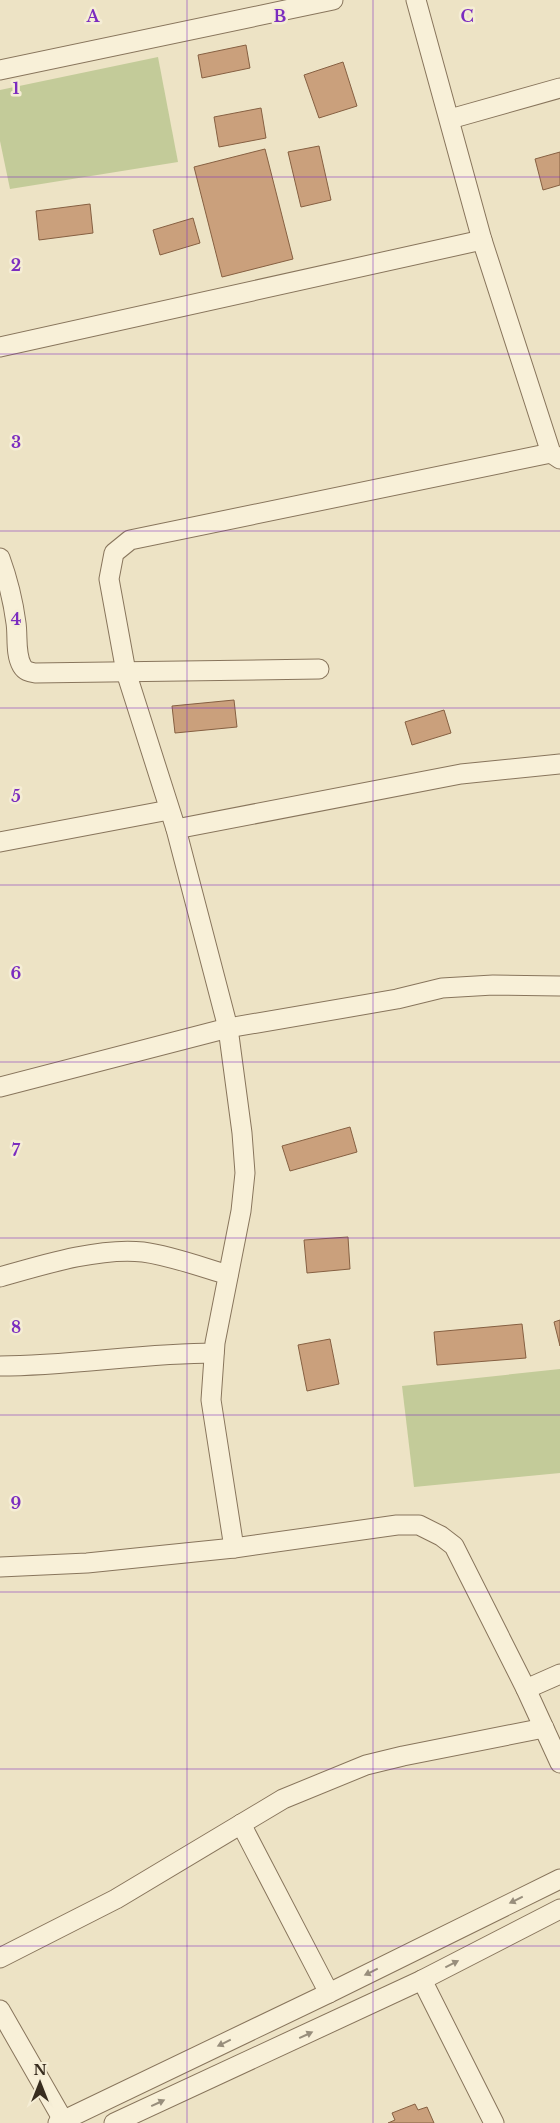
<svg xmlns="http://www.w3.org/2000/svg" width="560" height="2123" viewBox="0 0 560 2123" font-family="'Libre Baskerville',serif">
  <rect width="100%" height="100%" fill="#ede3c5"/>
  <g fill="#c3cb99">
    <path d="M158,57L178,162L10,189L0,141V90Z"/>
    <path d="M560,1369V1473L414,1487L402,1386Z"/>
  </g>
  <g fill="#caa07c" stroke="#866042">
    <path d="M246,45L250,68L202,78L198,55Z"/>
    <path d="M343,62L357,106L319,118L304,75Z"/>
    <path d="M261,108L266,138L219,147L214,117Z"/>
    <path d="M319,146L331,200L301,207L288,152Z"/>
    <path d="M265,149L293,259L222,277L194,167Z"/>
    <path d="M560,152V185L543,190L535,159Z"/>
    <path d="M90,204L93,233L39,240L36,211Z"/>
    <path d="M193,218L200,243L160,255L153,230Z"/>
    <path d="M234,700L237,727L175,733L172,706Z"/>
    <path d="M444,710L451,733L412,745L405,722Z"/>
    <path d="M350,1127L357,1152L290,1171L282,1146Z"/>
    <path d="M348,1237L350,1269L307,1273L304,1240Z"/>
    <path d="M560,1320V1346L554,1322Z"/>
    <path d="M522,1324L526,1358L437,1365L434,1332Z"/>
    <path d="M330,1339L339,1384L307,1391L298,1345Z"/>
    <path d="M415,2104L418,2110L427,2107L434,2123H388L395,2120L392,2113Z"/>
  </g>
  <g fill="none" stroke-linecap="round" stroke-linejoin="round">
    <g stroke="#88755c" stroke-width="21">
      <g id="minor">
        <path d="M416,0L482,240L551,453L560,459"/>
        <path d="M0,70L333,0"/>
        <path d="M450,119L560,88"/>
        <path d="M0,347L482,240"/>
        <path d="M0,558C8,580 13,600 16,623C18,636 15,654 22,666C25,671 29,672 35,673L319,669"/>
        <path d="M176,829L461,774L560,764"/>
        <path d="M0,842L169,810"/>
        <path d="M0,1087L228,1028L397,999L442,988L493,985L560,986"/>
        <path d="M0,1277C42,1265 100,1247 143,1252C172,1256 201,1267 228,1275"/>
        <path d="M0,1366C72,1366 142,1353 214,1353"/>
        <path d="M234,1548L211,1400L215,1343L241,1211L245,1173L242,1133L228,1028L176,829L126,672L109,579L114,553L130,540L551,453"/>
        <path d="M0,1567L87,1563L234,1548L397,1525H419L441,1536L454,1546L526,1689L560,1763"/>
        <path d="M526,1689L560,1674"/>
        <path d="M241,1824L329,1993"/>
        <path d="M0,1958L116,1899L283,1799L366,1765L403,1756L544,1728"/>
        <path d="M422,1980L494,2123"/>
        <path d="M0,2010L63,2120"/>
        <path d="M58,2123L329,1993L560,1879"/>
        <path d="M114,2123L422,1980L560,1909"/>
      </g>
    </g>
    <use href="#minor" stroke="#f8f0d8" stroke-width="19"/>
  </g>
  <defs><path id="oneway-solid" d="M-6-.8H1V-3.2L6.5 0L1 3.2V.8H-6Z" transform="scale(1.25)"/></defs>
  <g fill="#988e7c">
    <use href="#oneway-solid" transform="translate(516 1900) rotate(154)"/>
    <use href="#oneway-solid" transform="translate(452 1964) rotate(-27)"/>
    <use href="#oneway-solid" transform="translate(371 1972) rotate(154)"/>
    <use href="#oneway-solid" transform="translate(306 2035) rotate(-25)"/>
    <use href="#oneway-solid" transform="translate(224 2043) rotate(154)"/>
    <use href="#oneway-solid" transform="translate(158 2103) rotate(-25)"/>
  </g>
  <path fill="none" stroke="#7b2cbf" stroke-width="1" stroke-opacity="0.55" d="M187,0V2123M373,0V2123M0,177H560M0,354H560M0,531H560M0,708H560M0,885H560M0,1062H560M0,1238H560M0,1415H560M0,1592H560M0,1769H560M0,1946H560"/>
  <g font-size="16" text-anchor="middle" font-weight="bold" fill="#7b2cbf" stroke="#f5edd5" stroke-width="5" stroke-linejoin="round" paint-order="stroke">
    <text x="93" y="22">A</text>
    <text x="280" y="22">B</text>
    <text x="467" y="22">C</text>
    <text x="16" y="94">1</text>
    <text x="16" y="271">2</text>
    <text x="16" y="448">3</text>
    <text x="16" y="625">4</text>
    <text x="16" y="802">5</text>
    <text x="16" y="979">6</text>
    <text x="16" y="1156">7</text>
    <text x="16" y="1333">8</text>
    <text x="16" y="1509">9</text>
  </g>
  <g transform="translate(40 2083)" stroke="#f5edd5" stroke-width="4" paint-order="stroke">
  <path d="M0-4L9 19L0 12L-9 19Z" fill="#382d1f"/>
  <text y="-8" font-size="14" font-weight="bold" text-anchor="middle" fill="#382d1f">N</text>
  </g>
</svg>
